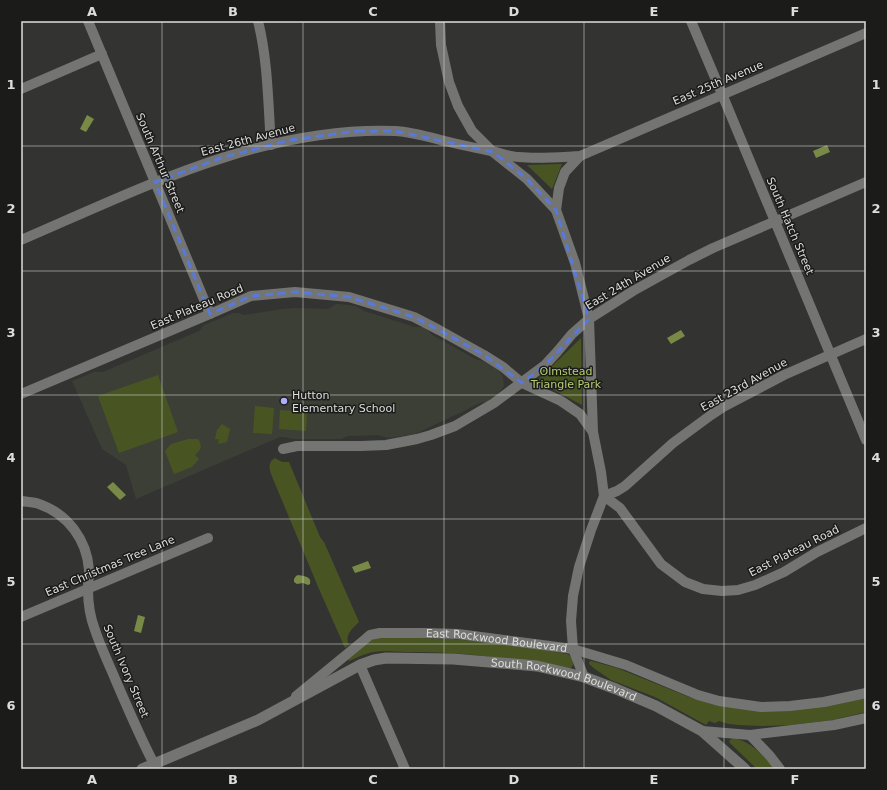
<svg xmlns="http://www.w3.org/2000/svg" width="887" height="790" viewBox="0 0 887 790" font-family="'DejaVu Sans',sans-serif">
  <rect width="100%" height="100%" fill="#333432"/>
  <path fill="#3c3f36" d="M336,304H339L356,306L364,311L396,321L414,327H424L427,329L432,335L452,346L475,359L483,361L499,370L503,377L504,386L501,390L497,395L488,401L477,404L466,410L415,434L388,438L378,435L348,436L341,439H293L284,437H280L136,499L126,465L102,449L72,381L94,372H103L199,331L204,325L233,313H238L244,315L282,309L295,308L328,309Z"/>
  <g fill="#485523">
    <path d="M562,164L552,189L527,165Z"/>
    <path d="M581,338L582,405L537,381Z"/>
    <path d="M158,375L178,432L119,453L98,396Z"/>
    <path d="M255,406L274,408L272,434L253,433Z"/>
    <path d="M280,410L307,412L306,431L279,429Z"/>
    <path d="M222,424L230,429L227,442L218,444L219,439H215L217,430Z"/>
    <path d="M188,439H198C203,447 201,449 195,455L199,459L192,467L174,474L165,451L171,444Z"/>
    <path d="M275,458L282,462H289L320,537L324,542L359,622C352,629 344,635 349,645L345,648L319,589L271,474C269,468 268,462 275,458Z"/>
    <path d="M387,637L452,639L475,641L519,646L567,654C572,656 573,660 573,665L571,668L568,669C515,659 462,651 408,652C397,652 385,650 374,652C365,653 357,658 349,661L348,659L371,640L379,638Z"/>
    <path d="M591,661L617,668L689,697L725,706L866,697V712L832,720L792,725L762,726L739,725L729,724L719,721L715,723L709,721L706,725L655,697L611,680L595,669L589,664V662Z"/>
    <path d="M733,738C752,742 763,755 775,769H757L730,743L729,741Z"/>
  </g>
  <g fill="#788a46">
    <path d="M87,115L94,119L86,132L80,129Z"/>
    <path d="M827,145L830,152L816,158L813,151Z"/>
    <path d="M681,330L685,336L671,344L667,338Z"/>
    <path d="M113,482L126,495L120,500L107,487Z"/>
    <path d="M368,561L371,568L355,573L352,567Z"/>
    <path d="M298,575C303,576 312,576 310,584L308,585L303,583L297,584L294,582V579L296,576Z"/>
    <path d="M138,615L145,617L141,633L134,631Z"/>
  </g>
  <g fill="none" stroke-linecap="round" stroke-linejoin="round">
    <g stroke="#747572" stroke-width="10">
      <path d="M88,21L210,314"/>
      <path d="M258,21C268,61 268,103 271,145"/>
      <path d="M440,21L441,45L449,82L458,106L472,131L493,152L527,179L556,210L575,263L589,319L593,432L601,472L604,496L591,530L579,567L573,596L571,621L573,649L584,677"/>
      <path d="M691,21L722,94L866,440"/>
      <path d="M21,89L102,54"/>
      <path d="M556,210L559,188L565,172L580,156"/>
      <path d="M21,240C140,189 262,126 395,131C412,132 429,137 445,141C462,145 479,149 496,152C503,154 511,157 519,157C539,159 560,157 580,156L866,33"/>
      <path d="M21,394L210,314L251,296L295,292L349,297L414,317L439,330L484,355L503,367L522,383L561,401L580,414L593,432"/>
      <path d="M283,449L297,446H361L386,445L417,439L431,435L455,426L494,403L545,365L557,352L572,334L589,319L633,291L689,260L713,248L866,182"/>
      <path d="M604,496L620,508L661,564L685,582L703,589L722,591L738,590L755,585L784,572L817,552L866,528"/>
      <path d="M604,496L617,491L625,486L673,443L711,415L723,407L784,375L866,339"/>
      <path d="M21,501C27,502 34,502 39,504C68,514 87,540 89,570C89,576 88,582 88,589C88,602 90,617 95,630C101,648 109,664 116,681C128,709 140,737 154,764"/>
      <path d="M21,617L208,538"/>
      <path d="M360,665L405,769"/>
      <path id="s1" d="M296,696L363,641L370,635L380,633H425L458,634L573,649L626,665L698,695L719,701L761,707L790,706L824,702L866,693"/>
      <path d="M702,731L750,735L834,725L866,718"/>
      <path d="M750,735L770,756L780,769"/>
    </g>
    <path stroke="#747572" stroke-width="11" id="s2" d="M142,769L258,720L360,665L374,660L386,658L453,659L537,666L584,677L616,689L656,706L702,731L745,769"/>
  </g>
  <path fill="none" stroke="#5779d9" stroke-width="3" stroke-dasharray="8 5" stroke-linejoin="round" d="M357,131H395L493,152L527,179L556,210L589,319L545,365L522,383L484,355L439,330L414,317L349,297L295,292L251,296L210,314L155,182L224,157L291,140Z"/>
  <path fill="none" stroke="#dddedc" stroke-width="1" stroke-opacity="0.55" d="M162,21V769M303,21V769M444,21V769M584,21V769M724,21V769M21,146H866M21,271H866M21,395H866M21,519H866M21,644H866"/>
  <circle fill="#afaefa" stroke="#1b1b1a" stroke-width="1.5" cx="284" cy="401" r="4"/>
  <g text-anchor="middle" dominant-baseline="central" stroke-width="3" stroke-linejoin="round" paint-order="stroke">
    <g font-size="11" fill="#dddedc" stroke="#1b1b1a">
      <text transform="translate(718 83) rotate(-23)">East 25th Avenue</text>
      <text transform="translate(248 140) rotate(-15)">East 26th Avenue</text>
      <text transform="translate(160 163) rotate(67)">South Arthur Street</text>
      <text transform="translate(790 226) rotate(67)">South Hatch Street</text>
      <text transform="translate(628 282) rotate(-31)">East 24th Avenue</text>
      <text transform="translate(197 307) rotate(-23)">East Plateau Road</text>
      <text transform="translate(744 385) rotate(-29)">East 23rd Avenue</text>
      <text transform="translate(794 551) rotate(-27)">East Plateau Road</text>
      <text transform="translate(110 566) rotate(-23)">East Christmas Tree Lane</text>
      <text stroke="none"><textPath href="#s1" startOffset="223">East Rockwood Boulevard</textPath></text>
      <text transform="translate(126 671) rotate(67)">South Ivory Street</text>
      <text stroke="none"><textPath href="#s2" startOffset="449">South Rockwood Boulevard</textPath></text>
    </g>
    <g font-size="11" fill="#b5cf70" stroke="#1b1b1a">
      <text x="566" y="371">Olmstead<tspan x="566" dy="13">Triangle Park</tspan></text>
    </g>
    <g font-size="11" fill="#dddedc" stroke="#1b1b1a" text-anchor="start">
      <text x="292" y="395">Hutton<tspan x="292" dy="13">Elementary School</tspan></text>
    </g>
  </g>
  <rect width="887" height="790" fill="none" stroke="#1b1b1a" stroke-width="44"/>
  <rect x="22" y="22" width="843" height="746" fill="none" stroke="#dddedc" stroke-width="1.5"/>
  <g font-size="13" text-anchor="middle" font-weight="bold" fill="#dddedc">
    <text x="92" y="16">A</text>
    <text x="233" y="16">B</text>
    <text x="373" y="16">C</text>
    <text x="514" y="16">D</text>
    <text x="654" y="16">E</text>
    <text x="795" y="16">F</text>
    <text x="11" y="89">1</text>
    <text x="876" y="89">1</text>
    <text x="11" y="213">2</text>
    <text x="876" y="213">2</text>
    <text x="11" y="337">3</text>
    <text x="876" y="337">3</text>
    <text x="11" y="462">4</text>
    <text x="876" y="462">4</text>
    <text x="11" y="586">5</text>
    <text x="876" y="586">5</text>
    <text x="11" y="710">6</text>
    <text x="876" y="710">6</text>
    <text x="92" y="784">A</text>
    <text x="233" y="784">B</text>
    <text x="373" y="784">C</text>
    <text x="514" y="784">D</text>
    <text x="654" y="784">E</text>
    <text x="795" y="784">F</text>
  </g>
</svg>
